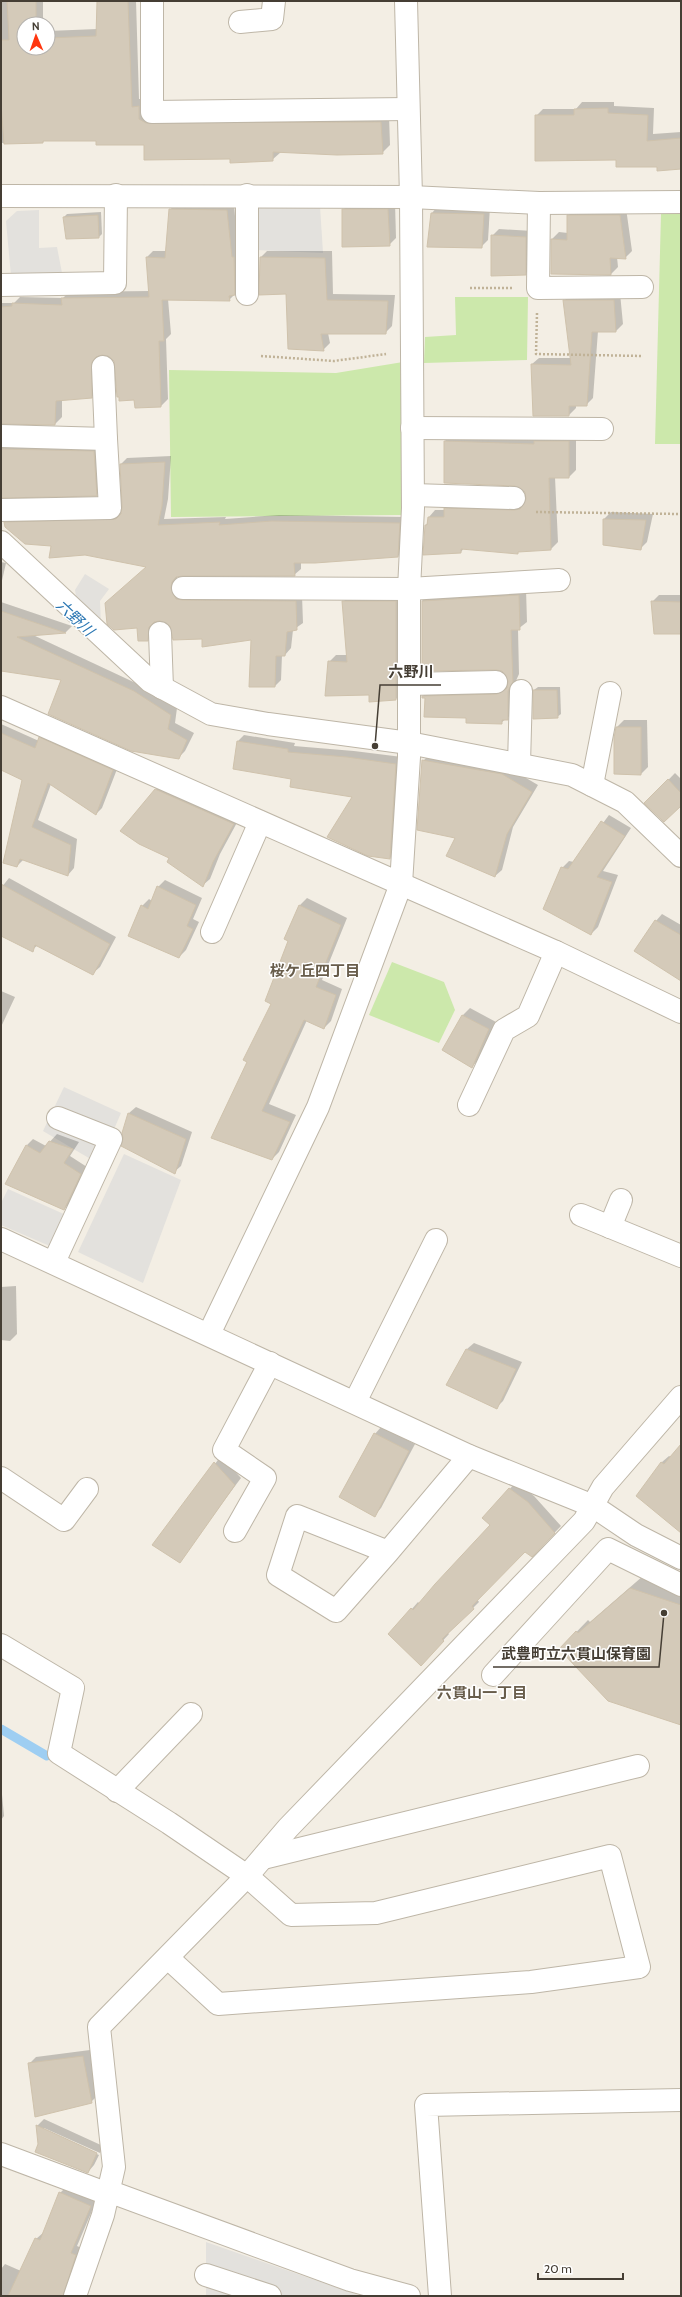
<svg xmlns="http://www.w3.org/2000/svg" width="682" height="2297" viewBox="0 0 682 2297" font-family="Cabin,'Noto Sans JP',sans-serif">
  <rect width="100%" height="100%" fill="#f3eee4"/>
  <g fill="#cce8ab">
    <path d="M661,214H681V444H655Z"/>
    <path d="M455,297H528L527,360L424,363L425,337L456,335Z"/>
    <path d="M403,362L404,515L171,517L169,370L336,373Z"/>
    <path d="M392,962L444,982L455,1010L439,1043L369,1015Z"/>
  </g>
  <g fill="#e3e1dd">
    <path d="M320,206L323,253L256,250V207Z"/>
    <path d="M39,210V248L57,247L63,278L11,276L6,221L17,211Z"/>
    <path d="M85,574L109,589L100,601L101,626L77,602L75,590Z"/>
    <path d="M64,1087L121,1113L99,1164L43,1131Z"/>
    <path d="M124,1154L181,1180L143,1283L78,1252Z"/>
    <path d="M8,1189L66,1215L52,1247L1,1225V1203Z"/>
    <path d="M206,2242L361,2296H206Z"/>
  </g>
  <g fill="#0003">
    <path d="M1,1H43V24H24V48H48V31L97,29L98,1H136L139,99H146L147,112L389,115L390,145L382,153L281,152L272,160L231,158L145,144L97,140H45L43,142L1,143Z"/>
    <path d="M582,102H614V106L654,108L653,134L681,132V168L617,159L536,116L543,109H576Z"/>
    <path d="M176,203L234,204L241,288L229,300L168,299L171,334L166,339L168,399L161,406L136,407L135,399L115,360L110,355H98V391L91,397L62,399V417L55,424H1V303H14L20,297L63,298L69,292L149,291L147,257L153,251H167L170,210Z"/>
    <path d="M350,203H395L396,238L389,245L343,210Z"/>
    <path d="M438,206L490,207L488,240L481,247L429,246L432,213Z"/>
    <path d="M626,208L632,251L625,258L617,257L618,267L611,274L552,273V239L559,232L568,233V216L575,209Z"/>
    <path d="M101,212L102,234L99,237L64,217L67,214Z"/>
    <path d="M499,229L533,231L532,267L525,274L492,236Z"/>
    <path d="M267,251H332L333,294L395,295L392,326L385,333H328L330,343L323,350L287,293L260,258Z"/>
    <path d="M620,293L623,324L616,331H598L593,398L586,405H576V408L569,415L532,364L539,358H571L564,301L571,294Z"/>
    <path d="M451,434L576,435V470L569,477H555L558,542L551,549L520,551L517,553L464,548L461,552L424,554L426,525L428,522L429,517L435,510H445L452,502L522,504L526,501V491L445,441Z"/>
    <path d="M1,440L101,445L103,488L96,495L1,496Z"/>
    <path d="M171,456L168,499L164,519L226,517L225,519L279,515L406,517L404,549L398,556L301,562V569L294,575L183,574L177,577V581L302,595L303,623L293,630L291,648L285,655H282L281,680L275,686L252,639L203,638L160,619L155,621L154,633L147,640V566L52,545L6,523L12,516L122,513L121,464L127,458Z"/>
    <path d="M611,512L653,514L647,542L640,549L604,545V519Z"/>
    <path d="M1,562L6,563L1,585Z"/>
    <path d="M526,589L527,622L518,629L519,674L515,683L514,712L501,723L467,717L422,697L429,690L508,687V675L422,601L429,594Z"/>
    <path d="M350,595H403V692L396,699L370,701V694L329,662L336,655H347L343,602Z"/>
    <path d="M659,595H681V633L652,602Z"/>
    <path d="M1,602L72,626L66,632L33,635L140,685L177,708L175,723L194,733L185,751L178,758L63,679L1,670Z"/>
    <path d="M538,687H560L561,714L557,717L534,690Z"/>
    <path d="M624,720H647L648,767L641,774L617,727Z"/>
    <path d="M1,724L39,741L46,731L119,764L102,808L96,814L51,784L38,820L77,839L74,868L68,875L24,859L17,866L23,780L1,769Z"/>
    <path d="M244,735L295,743L294,746L354,751L402,757L396,852L390,858L353,796L238,741Z"/>
    <path d="M430,754L509,768L538,785L513,827L502,870L495,876L447,856L456,837L423,761Z"/>
    <path d="M675,773L681,779V805L646,803Z"/>
    <path d="M163,783L240,817L220,854L210,879L203,885L170,858L156,790Z"/>
    <path d="M609,815L631,828L603,871L618,875L598,927L591,934L562,868L569,861L574,862Z"/>
    <path d="M9,878L116,937L100,967L93,973L38,945L32,950L1,935V888Z"/>
    <path d="M165,880L202,898L193,919L199,922L186,950L179,957L142,906L149,899L152,901L158,887Z"/>
    <path d="M307,898L347,918L322,980L342,989L331,1021L324,1028L307,1020L269,1104L296,1115L279,1152L272,1159L248,1061L272,1003L289,940L285,939L300,905Z"/>
    <path d="M662,914L681,925V980L656,921Z"/>
    <path d="M1,991L15,997L1,1027Z"/>
    <path d="M470,1008L496,1022L478,1060L472,1067L443,1050L463,1015Z"/>
    <path d="M136,1107L192,1132L181,1166L174,1172L123,1133L129,1113Z"/>
    <path d="M57,1134L79,1142L70,1156L87,1167L71,1202L64,1209L27,1145L33,1139L46,1146Z"/>
    <path d="M16,1286L17,1334L10,1341L1,1340V1287Z"/>
    <path d="M474,1343L522,1362L503,1401L496,1408L467,1349Z"/>
    <path d="M381,1427L415,1444L381,1508L375,1515V1434Z"/>
    <path d="M681,1445V1520L638,1496L662,1462L669,1456L671,1457Z"/>
    <path d="M221,1456L241,1478L179,1561L153,1545Z"/>
    <path d="M516,1482L534,1496L561,1526L532,1556L525,1550L477,1599L479,1602L448,1633L449,1634L427,1658L390,1634L418,1602L420,1604L492,1525L484,1518Z"/>
    <path d="M643,1576L681,1589V1724L560,1649L588,1620L590,1622Z"/>
    <path d="M1,1784L4,1816L1,1820Z"/>
    <path d="M90,2050L98,2095L91,2102L29,2064L36,2057Z"/>
    <path d="M44,2119L103,2146L100,2153L44,2128V2130L99,2155L94,2165L88,2172L39,2144L37,2126Z"/>
    <path d="M67,2186L97,2199L77,2246L82,2248L70,2296H1V2269L5,2264L21,2271L36,2239L44,2232L60,2193Z"/>
  </g>
  <g fill="none" stroke-linecap="round" stroke-linejoin="round">
    <path stroke="#9ecef2" stroke-width="9" d="M1,1729L47,1756"/>
  </g>
  <g fill="#d4cab9" stroke="#cfc2ac">
    <path d="M7,1H36V24H24V48H48V38L96,36L97,1H128L132,107L139,106V119L146,123L381,122L383,154L337,155L273,152V161L230,163V159L144,160V145H96V141H43V143L4,144L1,104V40H9Z"/>
    <path d="M608,108V113L648,115L647,141L681,138V169L657,171V167H616V160L535,161V115H574V109Z"/>
    <path d="M169,209L227,210L232,257H234L235,295L229,296L230,301L162,300L164,341H159L161,407L135,408L134,400L119,401V397H117L114,361L108,356L102,355L96,357L92,362V398L56,401L55,425L1,424V307L12,306V303L62,305L61,298L149,297L146,257L165,258Z"/>
    <path d="M342,209H388L390,246L342,247Z"/>
    <path d="M431,213L484,214L482,248L427,247Z"/>
    <path d="M98,215L99,238L66,239L63,217Z"/>
    <path d="M567,215H620L626,259L610,258L611,275L551,274V239L567,240Z"/>
    <path d="M491,235L526,237V275L491,276Z"/>
    <path d="M260,257L325,258L327,300L388,301L386,334H321L324,351L288,349L286,294L259,295Z"/>
    <path d="M563,300H614L616,332H592L587,406H569V416H533L531,364L571,365Z"/>
    <path d="M444,441L534,444V441H569V478H549L551,550L518,552V554L461,549V553L423,555L425,525H427L428,517H444V508L514,510L520,509L526,499L525,492L515,486L444,483Z"/>
    <path d="M1,449L94,451L97,496L1,498Z"/>
    <path d="M165,462L162,506L158,525L220,522L219,525L272,521L400,523L398,557L315,563H294L295,576H183L176,577L172,582L171,588L176,599L183,600L296,601L297,630L287,632L285,656H276L275,687H249L251,640L202,647V639L173,640L170,626L160,621L154,622L149,627L148,641H138L137,628L114,630L107,624L105,603L146,567L85,555L49,558L51,546L25,544L5,527L4,522L116,519L121,514L122,507L120,464Z"/>
    <path d="M603,519L646,520L641,550L603,545Z"/>
    <path d="M519,595L520,630H511L513,682L508,691V720H502V724L466,723V718L424,717L425,698H422V696L497,694L507,688L508,681L502,671L496,670L422,671V601Z"/>
    <path d="M342,601H396V700L369,702V695L325,696L328,661L347,662Z"/>
    <path d="M651,601L681,602V634H654Z"/>
    <path d="M1,611L66,633L17,637L134,691L171,715L168,729L187,740L179,759L131,751L48,714L61,680L1,671Z"/>
    <path d="M533,690H557L558,718L533,719Z"/>
    <path d="M616,727H641V775L614,774V738Z"/>
    <path d="M1,733L35,748L39,737L113,770L96,815L48,783L32,827L71,845L68,876L20,859L17,867L3,863L22,780L1,770Z"/>
    <path d="M237,741L288,749V752L347,757L396,764L390,859L368,856L327,837L352,797L290,787L291,779L233,769Z"/>
    <path d="M422,760L502,774L532,792L507,834L495,877L446,856L455,838L417,830Z"/>
    <path d="M668,779L681,793V806L664,822L644,803Z"/>
    <path d="M155,789L234,824L213,862L203,887L167,862L169,858L139,844L120,831Z"/>
    <path d="M601,821L625,836L597,877L612,882L591,935L543,909L561,867L568,869Z"/>
    <path d="M1,884L110,944L93,975L35,945L33,952L1,936Z"/>
    <path d="M157,886L196,905L187,926L193,929L179,958L128,936L141,905L148,909Z"/>
    <path d="M299,905L341,925L316,987L336,995L324,1029L304,1020L262,1111L290,1122L272,1160L211,1138L247,1062L243,1060L271,1004L265,1001L288,941L284,939Z"/>
    <path d="M655,920L681,935V981L634,951Z"/>
    <path d="M462,1015L489,1029L472,1068L442,1050Z"/>
    <path d="M128,1113L186,1139L175,1174L121,1146L123,1138L122,1133Z"/>
    <path d="M49,1141L73,1149L64,1163L81,1174L64,1210L5,1184L26,1145L40,1153Z"/>
    <path d="M466,1349L516,1369L497,1409L446,1385Z"/>
    <path d="M374,1433L409,1451L375,1517L339,1497Z"/>
    <path d="M681,1444V1533L636,1496L661,1462L664,1464Z"/>
    <path d="M214,1462L235,1485L180,1563L152,1545Z"/>
    <path d="M509,1488L528,1502L555,1533L532,1557L525,1552L472,1606L474,1609L442,1639L444,1641L421,1666L388,1634L411,1608L413,1610L435,1584L490,1525L482,1518Z"/>
    <path d="M630,1588L681,1605V1725L608,1701L559,1649L576,1631L578,1633Z"/>
    <path d="M83,2056L92,2103L35,2117L28,2063Z"/>
    <path d="M36,2125L97,2153L88,2173L35,2152L38,2144Z"/>
    <path d="M59,2192L91,2206L71,2253L76,2255L63,2296H8L35,2238L40,2240Z"/>
  </g>
  <g fill="none" stroke-linecap="round" stroke-linejoin="round">
    <g stroke="#beb6a7" stroke-width="24">
      <g id="minor">
        <path d="M152,1V112L408,109"/>
        <path d="M240,22L272,19L274,1"/>
        <path d="M247,195V294"/>
        <path d="M1,196L411,197L539,203L681,202"/>
        <path d="M539,203L538,288L642,287"/>
        <path d="M1,285L115,283L116,195"/>
        <path d="M103,367L106,439"/>
        <path d="M412,428L602,429"/>
        <path d="M1,436L106,439L110,508L1,510"/>
        <path d="M413,495L514,498"/>
        <path d="M1,542L150,681L211,714L268,724L409,743L572,775L625,802L681,856"/>
        <path d="M183,588L409,589L559,580"/>
        <path d="M160,633L162,688"/>
        <path d="M409,684L496,682"/>
        <path d="M1,707L401,884L409,757V589L413,508L411,197L406,1"/>
        <path d="M519,764L521,691"/>
        <path d="M592,785L610,693"/>
        <path d="M212,932L260,822"/>
        <path d="M469,1105L504,1030L528,1016L556,952"/>
        <path d="M581,1215L681,1256"/>
        <path d="M610,1227L621,1200"/>
        <path d="M1,1239L469,1456L593,1506L636,1535L681,1558"/>
        <path d="M54,1262L111,1139L58,1118"/>
        <path d="M209,1334L318,1107L401,884L556,952L681,1012"/>
        <path d="M355,1402L436,1240"/>
        <path d="M1,1478L64,1520L87,1489"/>
        <path d="M235,1531L265,1478L224,1450L270,1363"/>
        <path d="M388,1552L297,1516L278,1575L336,1611L388,1552L469,1456"/>
        <path d="M1,1645L73,1688L59,1753L169,1823L247,1876L291,1915L376,1913L610,1856L639,1967L531,1982L218,2004L168,1958"/>
        <path d="M493,1675L608,1549L681,1585"/>
        <path d="M117,1791L191,1714"/>
        <path d="M263,1858L638,1766"/>
        <path d="M1,2154L108,2194L119,2195L350,2280L409,2296"/>
        <path d="M206,2275L270,2296"/>
        <path d="M75,2296L103,2215L114,2167L99,2027L247,1876L288,1828L584,1521L603,1487L681,1397"/>
        <path d="M440,2296L426,2105L681,2100"/>
      </g>
    </g>
    <g stroke="#c0b297" stroke-width="2.5" stroke-dasharray="2 2" stroke-linecap="butt">
      <path d="M470,288H513"/>
      <path d="M537,313L536,354L643,356"/>
      <path d="M261,356L334,361L386,354"/>
      <path d="M536,512L681,514"/>
    </g>
    <use href="#minor" stroke="#fff" stroke-width="22"/>
  </g>
  <g text-anchor="middle" dominant-baseline="central" stroke-width="3" stroke-linejoin="round" paint-order="stroke">
    <g font-size="15" font-style="italic" fill="#2b77b3" stroke="#fff">
      <text transform="translate(75 618) rotate(43)">六野川</text>
    </g>
    <g font-size="15" font-weight="bold" fill="#685d4b" stroke="#fff">
      <text x="315" y="971">桜ケ丘四丁目</text>
      <text x="482" y="1693">六貫山一丁目</text>
    </g>
  </g>
  <path fill="none" stroke="#453e34" stroke-width="1.5" d="M375 746L380 685H441M664 1613L659 1667H493"/>
  <g fill="#453e34" stroke="#fff" stroke-width="1.5">
    <circle cx="375" cy="746" r="4"/>
    <circle cx="664" cy="1613" r="4"/>
  </g>
  <g font-size="15" text-anchor="middle" font-weight="bold" fill="#453e34" stroke="#fff" stroke-width="3" stroke-linejoin="round" paint-order="stroke">
    <text x="411" y="677">六野川</text>
    <text x="576" y="1659">武豊町立六貫山保育園</text>
  </g>
  <rect width="682" height="2297" fill="none" stroke="#453e34" stroke-width="4"/>
  <g transform="translate(36 36) rotate(358)"><circle r="19" fill="#ffffff" stroke="#b5b2ae"/>
  <path d="M0-3L7 15L0 10L-7 15Z" fill="#ff360f"/>
  <text y="-6" font-size="11" font-weight="bold" text-anchor="middle" fill="#453e34">N</text>
  </g>
  <path d="M538 2273v6h85v-6" fill="none" stroke="#453e34" stroke-width="2"/>
  <text x="544" y="2273" font-size="12" fill="#453e34" stroke="#ffffff" stroke-width="3" paint-order="stroke">20 m</text>
</svg>
